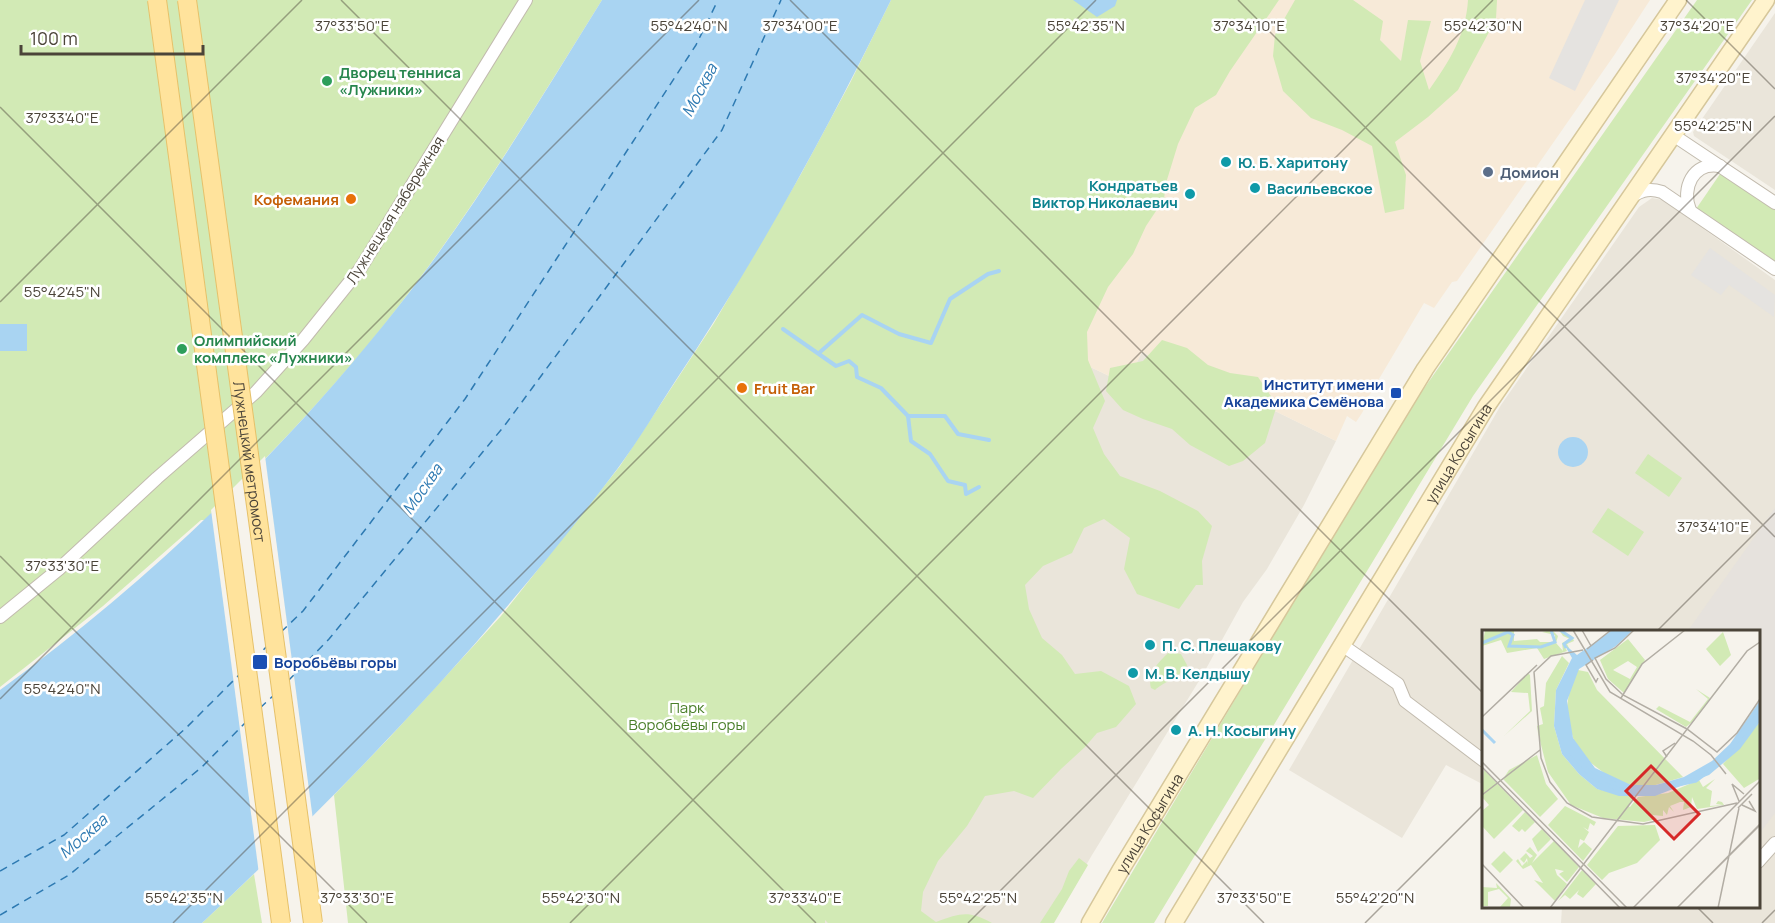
<svg xmlns="http://www.w3.org/2000/svg" width="1775" height="923" viewBox="0 0 1775 923" font-family="Manrope,sans-serif">
  <rect width="100%" height="100%" fill="#f6f3ec"/>
  <g fill="#eae5da">
    <path d="M1775,13V190L1694,136L1693,132Z"/>
    <path d="M1652,198L1663,200L1775,280V923H1561L1562,907L1758,906V632H1484V785L1446,765L1402,838L1289,770L1501,405L1639,207Z"/>
    <path d="M1142,352L1224,394L1273,410L1336,441L1304,505L1267,569L1243,602L1202,676L1092,855L1052,923H825L823,890L1063,354L1126,384Z"/>
  </g>
  <path fill="#f7ead8" d="M1279,0H1650L1615,54L1457,281L1452,282L1434,308L1424,303L1363,406L1365,407L1362,413L1356,422L1347,416L1336,441L1273,410L1224,394L1142,352L1126,384L1063,354L1192,101L1232,61Z"/>
  <path fill="#e6e2dd" d="M1775,508V813L1759,834L1758,632H1687Z"/>
  <g fill="#d2eab5">
    <path d="M0,0H602C533,111 465,223 384,325C329,394 267,458 205,520H201L103,606L0,687Z"/>
    <path d="M891,0H1279L1230,71L1216,95L1195,108L1178,144L1166,183L1164,199L1146,226L1133,254L1108,287L1087,332L1088,360L1105,401L1093,428L1104,454L1120,476L1160,491L1198,511L1212,526L1202,561L1203,585H1196L1179,609L1137,594L1124,569L1130,538L1104,519L1084,528L1072,553L1043,566L1025,585L1029,609L1042,638L1062,655L1075,674L1101,671L1129,686L1136,704L1116,727L1097,733L1085,747L1061,769L1033,798L1014,791L985,796L967,826L938,861L923,892L921,911L936,922C961,913 968,910 992,923H828L825,920V923H348L334,795L389,738L501,616L620,466L714,323L801,174L850,83Z"/>
    <path d="M1295,0H1353L1383,21L1380,40L1401,61L1408,20L1431,21L1420,61L1429,90C1449,62 1466,35 1468,0H1497L1496,19L1458,90L1428,117L1395,142L1406,175L1404,209L1385,213L1372,146L1342,130L1311,118L1283,91L1273,56L1275,35Z"/>
    <path d="M1697,0H1752L1473,396L1154,923H1102L1399,424Z"/>
    <path d="M1720,174L1775,210V263L1696,209Z"/>
    <path d="M1162,340L1187,348L1208,365L1230,373L1258,377L1277,405L1265,443L1243,461L1229,466L1190,445L1172,429L1143,419L1123,410L1106,391L1110,368L1143,361Z"/>
    <path d="M1648,454L1682,478L1669,497L1635,473Z"/>
    <path d="M1608,508L1644,532L1628,556L1592,532Z"/>
    <path d="M1169,652L1181,654L1187,665C1183,676 1165,681 1155,690L1151,688C1147,673 1159,662 1169,652Z"/>
    <path d="M1079,858L1088,865L1054,923H1040L1062,889L1069,871Z"/>
    <path d="M254,874L262,923H202Z"/>
  </g>
  <g fill="#e5e3e0">
    <path d="M1585,0H1619L1575,91L1549,78Z"/>
    <path d="M1710,248L1775,295L1774,317L1729,285L1721,295L1691,275Z"/>
  </g>
  <g fill="#a9d4f2">
    <path d="M602,0H891C827,131 757,259 676,380C657,409 639,440 618,468C494,633 353,782 202,923H0V690C142,587 271,464 382,327C465,225 533,111 602,0Z"/>
    <path d="M1073,0H1117L1115,6L1097,17Z"/>
    <rect x="0" y="324" width="27" height="27"/>
    <circle cx="1573" cy="452" r="15"/>
  </g>
  <path fill="#f6f3ec" d="M265,456L313,820L259,874L211,510Z"/>
  <g fill="none" stroke-linecap="round" stroke-linejoin="round">
    <g stroke="#a9d4f2" stroke-width="4">
      <path d="M783,329L836,366L849,361L856,367L857,377L881,388L908,416H945L958,434L989,440"/>
      <path d="M819,353L862,315L899,334L931,343L950,299L988,274L999,271"/>
      <path d="M908,416L911,441L930,454L948,481L965,485L966,494L979,487"/>
    </g>
    <g stroke="#2e7ab2" stroke-width="1.5" stroke-dasharray="8 6" stroke-linecap="butt">
      <path d="M281,632L303,611L465,399L696,45L718,0"/>
      <path d="M254,660L267,646"/>
      <path d="M288,681L329,639L505,425L722,130L781,0"/>
      <path d="M260,708L274,695"/>
      <path d="M0,871L64,835L186,728L240,674"/>
      <path d="M0,915L69,875L202,767L246,722"/>
    </g>
    <g stroke="#c2bbae" stroke-width="14">
      <g id="minor">
        <path d="M1673,135L1775,203"/>
        <path d="M1632,196C1643,190 1650,188 1662,192L1775,269"/>
        <path d="M1690,210C1681,189 1693,161 1720,166"/>
        <path d="M0,617L59,569L157,478L256,392L303,340L360,269L526,0"/>
        <path d="M1342,645L1398,684L1405,701L1484,761"/>
        <path d="M1758,862L1775,843"/>
      </g>
    </g>
    <g stroke="#d6c79b" stroke-width="19">
      <g id="secondary">
        <path id="s1" d="M1090,923L1120,871L1425,369L1678,0"/>
        <path id="s2" d="M1174,923L1486,407L1766,0"/>
      </g>
    </g>
    <use href="#minor" stroke="#fff" stroke-width="12"/>
    <use href="#secondary" stroke="#fff3cd" stroke-width="16"/>
    <g stroke="#e6c16a" stroke-width="20" stroke-linecap="butt">
      <g id="primary-bridge">
        <path d="M157,0L281,923"/>
        <path id="s3" d="M187,0L313,923"/>
      </g>
    </g>
    <use href="#primary-bridge" stroke="#ffe39c" stroke-width="18"/>
  </g>
  <path fill="none" stroke="#4b4439" stroke-width="1.5" stroke-opacity="0.45" d="M341,0L1264,923M790,0L1484,694M1238,0L1775,537M1686,0L1775,89M0,107L816,923M0,302L302,0M0,556L367,923M1656,632L1775,513M0,699L699,0M1696,906L1713,923M173,923L1096,0M570,923L1493,0M968,923L1775,116M1365,923L1484,804M1762,923L1775,910"/>
  <g fill="#2e9e5b" stroke="#fff" stroke-width="2">
    <circle cx="327" cy="81" r="6"/>
    <circle cx="182" cy="349" r="6"/>
  </g>
  <g fill="#0f9aa8" stroke="#fff" stroke-width="2">
    <circle cx="1226" cy="162" r="6"/>
    <circle cx="1255" cy="188" r="6"/>
    <circle cx="1190" cy="194" r="6"/>
    <circle cx="1150" cy="645" r="6"/>
    <circle cx="1133" cy="673" r="6"/>
    <circle cx="1176" cy="730" r="6"/>
  </g>
  <circle fill="#5c6f8a" stroke="#fff" stroke-width="2" cx="1488" cy="172" r="6"/>
  <g fill="#e8710a" stroke="#fff" stroke-width="2">
    <circle cx="351" cy="199" r="6"/>
    <circle cx="742" cy="388" r="6"/>
  </g>
  <g fill="#1a4fb4" stroke="#fff" stroke-width="2">
    <rect x="1390" y="387" width="12" height="12" rx="3"/>
    <rect x="252" y="654" width="16" height="16" rx="3"/>
  </g>
  <g text-anchor="middle" dominant-baseline="central" stroke-width="5" stroke-linejoin="round" paint-order="stroke">
    <g font-size="15" font-weight="bold" fill="#27864d" stroke="#fff" text-anchor="start">
      <text x="339" y="72">Дворец тенниса<tspan x="339" dy="17">«Лужники»</tspan></text>
      <text x="194" y="340">Олимпийский<tspan x="194" dy="17">комплекс «Лужники»</tspan></text>
    </g>
    <g font-size="15" font-weight="bold" fill="#0d838f" stroke="#fff" text-anchor="start">
      <text x="1238" y="162">Ю. Б. Харитону</text>
      <text x="1178" y="185" text-anchor="end">Кондратьев<tspan x="1178" dy="17">Виктор Николаевич</tspan></text>
      <text x="1267" y="188">Васильевское</text>
      <text x="1162" y="645">П. С. Плешакову</text>
      <text x="1145" y="673">М. В. Келдышу</text>
      <text x="1188" y="730">А. Н. Косыгину</text>
    </g>
    <g font-size="15" font-weight="bold" fill="#4e5e75" stroke="#fff" text-anchor="start">
      <text x="1500" y="172">Домион</text>
    </g>
    <g font-size="15" font-weight="bold" fill="#c56008" stroke="#fff" text-anchor="end">
      <text x="339" y="199">Кофемания</text>
      <text x="754" y="388" text-anchor="start">Fruit Bar</text>
    </g>
    <g font-size="15" fill="#4b4439" stroke="#fff">
      <text transform="translate(395 210) rotate(-58)">Лужнецкая набережная</text>
      <text stroke="none"><textPath href="#s2" startOffset="549">улица Косыгина</textPath></text>
      <text stroke="none"><textPath href="#s3" startOffset="466">Лужнецкий метромост</textPath></text>
      <text stroke="none"><textPath href="#s1" startOffset="116">улица Косыгина</textPath></text>
    </g>
    <g font-size="15" font-weight="bold" fill="#164399" stroke="#fff" text-anchor="end">
      <text x="1384" y="384">Институт имени<tspan x="1384" dy="17">Академика Семёнова</tspan></text>
      <text x="274" y="662" text-anchor="start">Воробьёвы горы</text>
    </g>
    <g font-size="15" fill="#4a7f2a" stroke="#fff">
      <text x="687" y="707">Парк<tspan x="687" dy="17">Воробьёвы горы</tspan></text>
    </g>
    <g font-size="16" font-style="italic" fill="#2e7ab2" stroke="#fff">
      <text transform="translate(699 90) rotate(-62)">Москва</text>
      <text transform="translate(422 489) rotate(-55)">Москва</text>
      <text transform="translate(83 836) rotate(-41)">Москва</text>
    </g>
  </g>
  <g transform="translate(1482 630)">
    <rect width="278" height="278" fill="#f6f3ec"/>
    <path d="M9,0H32V11L55,9L58,12H73V5L60,2L70,0L76,6L74,13L81,21L80,13L88,9L81,6L77,0L90,6L92,11L85,14L88,20L82,15L85,21L62,29L55,18L25,23L19,10L0,16L3,1ZM241,2L249,25L238,36L224,19ZM146,9L163,30L142,63L126,49L118,30ZM146,31L155,37L148,49L131,40ZM80,26L87,33L74,60L72,96L80,124L97,144L115,159L152,167L146,176L148,177L156,167L186,163L217,150L221,157L233,149L224,158L230,161L228,176L241,175L234,174L236,171L240,172L242,175L215,179L210,167L209,177L201,180L202,172H198L188,176L192,182L187,177L185,185L181,180V186L170,185L175,189L162,192L121,188L89,175L66,142L56,103L55,96L61,94L58,78L62,76L64,53ZM251,38L210,92L204,97L174,79L177,76L208,92L226,69L214,59L228,68ZM96,40L106,42L115,60L201,147L170,156L149,155L130,149L109,133L92,111L84,84L88,56ZM46,43L48,45L50,81L22,106L48,81L46,63L29,62ZM277,93V149L262,158L241,134ZM55,125L64,154L76,169L58,187L21,149L27,140ZM2,140L41,180L12,209L0,196V181L7,175L0,167ZM83,176L114,192L112,196L108,193L106,200L101,197L107,202L102,211L98,209L96,218L102,212L110,219L101,231L66,195ZM43,182L53,192L43,202L40,199L37,202L30,196ZM173,195L178,210L155,233L127,243L120,250L105,235L136,196ZM60,199L69,209L56,222L50,209ZM72,211L97,237L85,252L77,244L82,241L73,239L75,245L85,254L73,271L52,250L61,253L49,235L41,239L34,231L36,229L40,236L45,231L46,234L45,228L42,233L38,229L44,223L48,228L51,226L44,221L48,217L55,225L50,233ZM22,221L31,230L18,243L9,234ZM100,240L114,254L101,268L95,264L97,260L88,269L83,265L76,271ZM14,253L29,269L28,277H18L26,268L17,259L6,262V276H0V257L15,258Z" fill="#d2eab5" fill-rule="evenodd"/>
    <path d="M130,0H151L134,16L97,39L85,71L91,108L113,138L149,155H174L202,147L230,131L248,114L277,72V93L258,119L227,145L173,166H137L115,159L97,144L80,124L72,96L74,60L90,28L82,14L95,25Z" fill="#a9d4f2"/>
    <path fill="none" stroke="#a9d4f2" stroke-width="3" d="M78,0L90,8L82,14L84,18M0,13L26,2L31,5L27,16L59,17L73,12L69,0M0,100L13,113M236,131L278,82M238,133L278,85M162,161L203,151L232,134M153,163L130,157L110,147L88,122L112,146L154,161M160,163L214,151L234,136"/>
    <path fill="none" stroke="#b2ada4" stroke-width="1.5" d="M91,0L128,62L211,111L229,125L244,144M100,0L109,16M152,0L133,18L113,28L124,49L141,65L205,99L235,122L255,103L278,69M105,19L129,0M101,20L69,26L52,42L59,128L68,152L85,173L110,187L161,194L255,173M111,30L104,35L114,52L116,48M139,68L160,34L203,0M0,87L55,35M185,127L181,121L193,113M0,132L145,278M0,137L138,278M0,165L58,120M257,171L250,154L262,164M260,175L273,181L267,171M256,178L270,164M0,234L42,278M68,278L265,21L278,12M151,278L278,151M195,278L278,194M195,278L278,195M236,278L257,178"/>
    <path fill="#d62828" fill-opacity="0.15" stroke="#d62828" stroke-width="3" d="M169,136L217,184L192,209L144,161Z"/>
    <rect width="278" height="278" fill="none" stroke="#4b4439" stroke-width="3"/>
  </g>
  <g font-size="15" text-anchor="middle" fill="#4b4439" stroke="#fff" stroke-width="5" stroke-linejoin="round" paint-order="stroke">
    <text x="352" y="31">37°33'50"E</text>
    <text x="689" y="31">55°42'40"N</text>
    <text x="800" y="31">37°34'00"E</text>
    <text x="1086" y="31">55°42'35"N</text>
    <text x="1249" y="31">37°34'10"E</text>
    <text x="1483" y="31">55°42'30"N</text>
    <text x="1697" y="31">37°34'20"E</text>
    <text x="1713" y="83">37°34'20"E</text>
    <text x="62" y="123">37°33'40"E</text>
    <text x="1713" y="131">55°42'25"N</text>
    <text x="62" y="297">55°42'45"N</text>
    <text x="1713" y="532">37°34'10"E</text>
    <text x="62" y="571">37°33'30"E</text>
    <text x="62" y="694">55°42'40"N</text>
    <text x="184" y="903">55°42'35"N</text>
    <text x="581" y="903">55°42'30"N</text>
    <text x="978" y="903">55°42'25"N</text>
    <text x="1375" y="903">55°42'20"N</text>
    <text x="357" y="903">37°33'30"E</text>
    <text x="805" y="903">37°33'40"E</text>
    <text x="1254" y="903">37°33'50"E</text>
  </g>
  <path d="M21 45v9h182v-9" fill="none" stroke="#4b4439" stroke-width="3"/>
  <text x="30" y="45" font-size="18" fill="#4b4439" stroke="#ffffff" stroke-width="4.5" paint-order="stroke">100 m</text>
</svg>
